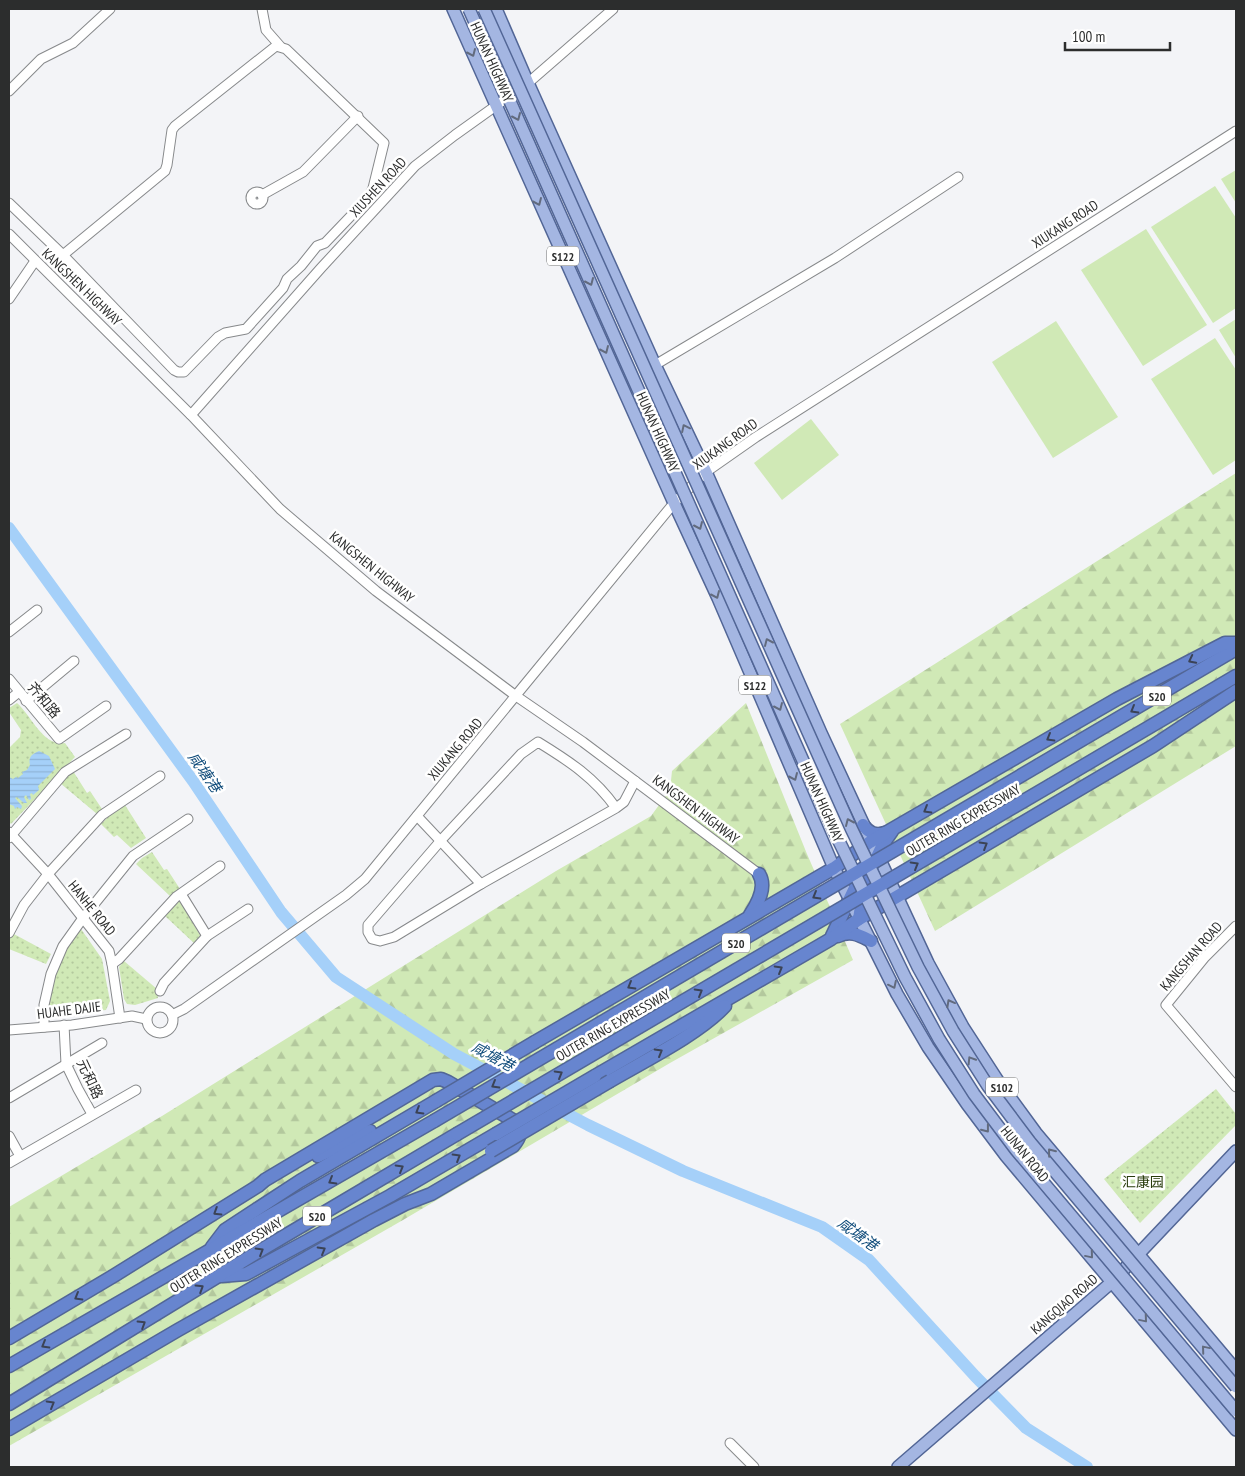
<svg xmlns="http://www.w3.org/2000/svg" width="1245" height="1476" viewBox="0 0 1245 1476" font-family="'PT Sans Narrow','Noto Sans SC',sans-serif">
  <defs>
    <pattern id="forest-firs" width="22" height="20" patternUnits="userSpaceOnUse" patternTransform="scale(1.25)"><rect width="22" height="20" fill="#d0e9b6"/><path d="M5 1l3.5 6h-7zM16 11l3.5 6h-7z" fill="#b3c89d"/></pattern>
    <pattern id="park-dots" width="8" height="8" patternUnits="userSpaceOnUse" patternTransform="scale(1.25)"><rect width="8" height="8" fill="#d0e9b6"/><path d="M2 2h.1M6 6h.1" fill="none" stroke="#b3c89d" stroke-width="1.8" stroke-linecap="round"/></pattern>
    <pattern id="water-rules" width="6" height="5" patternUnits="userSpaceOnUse" patternTransform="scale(1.25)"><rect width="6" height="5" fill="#a5d0f9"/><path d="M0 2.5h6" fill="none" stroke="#8eb3d6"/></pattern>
  </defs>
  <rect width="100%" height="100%" fill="#f3f4f7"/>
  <g fill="url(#forest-firs)">
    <path d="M1236,473V746L935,931L840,724Z"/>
    <path d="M746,703L807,854L853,960L670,1063L403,1220L9,1446V1207L162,1116L556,871L651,816L670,790L672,771Z"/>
  </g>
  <g fill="url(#park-dots)">
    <path d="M17,703C31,715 43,747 65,743L75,757L11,824L9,822V748L20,737L21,730L9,712V708Z"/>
    <path d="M73,771L87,793L90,791L102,809L97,814L60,783L67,775Z"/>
    <path d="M125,805L146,838L131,848L117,835L114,837L101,824L109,816Z"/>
    <path d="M152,852L164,870L167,869L180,889L171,897L136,864L142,858Z"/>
    <path d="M180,900L201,937L195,944L165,916Z"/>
    <path d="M81,929L102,959L110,1001L106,1010L47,1017C50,980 57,957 81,929Z"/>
    <path d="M12,933L51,954L46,964L9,949V942Z"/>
    <path d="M124,961L157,989L158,998L135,1005L127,1004L124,999L119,967Z"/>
    <path d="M1216,1089L1236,1114V1125L1140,1223L1104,1179Z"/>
  </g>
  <g fill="#d0e9b6">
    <path d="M1236,170V203L1221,179Z"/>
    <path d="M1215,186L1236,218V308L1213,323L1151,227Z"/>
    <path d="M1146,229L1207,325L1143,366L1081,270Z"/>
    <path d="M1236,319V358L1219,330Z"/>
    <path d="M1056,321L1118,417L1053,458L992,362Z"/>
    <path d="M1215,338L1236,370V460L1213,475L1151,379Z"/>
    <path d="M811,419L839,455L782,500L754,463Z"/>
  </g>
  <path fill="url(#water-rules)" d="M39,751L49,756L55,769L38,786L39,790L33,795L32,793L30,794L31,799L29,800L26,795L24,797L27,803H24L17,797L15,798L22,806L21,809L17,807L15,809L14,806L9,804V777L13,779L16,777L18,778L23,774L22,772L27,770L30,765C28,757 32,754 39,751Z"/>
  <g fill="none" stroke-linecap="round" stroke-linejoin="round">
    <path stroke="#a5d0f9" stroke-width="12" d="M9,528L193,781L281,912L336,977L454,1054L588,1125L683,1171L822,1227L869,1260L975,1376L1026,1428L1087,1467"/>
    <g stroke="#87898b" stroke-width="11">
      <g id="minor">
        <path d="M262,9L266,30L280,46"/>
        <path d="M9,91L41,59L73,43L110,9"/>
        <circle cx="257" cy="198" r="6"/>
        <path d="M262,195L303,172L358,116"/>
        <path d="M9,203L63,255L174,370L178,372H184L218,337L225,333L246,329L283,288L287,279L301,266L317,246L325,243L369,197L373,188L384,143L286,49L276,46L175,126L172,130L167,165L165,171L63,255"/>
        <path d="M9,234L191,415L280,509L376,591L516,696L583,742L759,874"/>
        <path d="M9,299L35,261"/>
        <path d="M655,365L835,258L958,177"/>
        <path d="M191,415L321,268L415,166L455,135L528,83L613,9"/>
        <path d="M9,632L37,610"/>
        <path d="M9,679L59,739L106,706"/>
        <path d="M9,700L19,692"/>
        <path d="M26,701L74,661"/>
        <path d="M616,808L481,884L394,937L380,941L372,939L368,932V925L443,838L521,754L538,742C569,761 595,778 616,808L624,802L635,781"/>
        <path d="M417,816L481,884"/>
        <path d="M9,832L48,874L109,951L112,964L120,1018"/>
        <path d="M9,838L65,772L126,734"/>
        <path d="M181,894L207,936"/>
        <path d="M1236,926L1205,957L1166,1005L1236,1087"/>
        <path d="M9,933L24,905L48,874L102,815L160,776"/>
        <path d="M112,964L119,959L176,897L220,866"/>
        <path d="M160,991L164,983L207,936L248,909"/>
        <circle cx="160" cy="1020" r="13"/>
        <path d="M172,1015L184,1009L346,895L365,879L674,503L706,472L756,437L1236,131"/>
        <path d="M64,1025L66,1064L78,1089L92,1114"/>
        <path d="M44,1027V1005L51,974L63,946L83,918L133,856L188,819"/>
        <path d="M9,1030L72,1025L132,1016L146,1019"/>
        <path d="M9,1098L102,1043"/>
        <path d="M9,1136L20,1156"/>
        <path d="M9,1163L136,1090"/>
        <path d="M730,1443L754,1467"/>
      </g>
    </g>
    <g stroke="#526696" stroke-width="14">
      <g id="major">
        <path d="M453,9L674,503L718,598L834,868L897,994L928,1047L967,1104L1006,1156L1236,1430"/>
        <path d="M496,9L528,83L655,365L706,472L821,733L928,963L963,1027L998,1081L1036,1133L1236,1370"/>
        <path d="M898,1467L1112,1282L1236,1151"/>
      </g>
    </g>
    <g stroke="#526696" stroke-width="15">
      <g id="highway">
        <path d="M1039,765L1236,649"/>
        <path d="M1051,785L1236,676"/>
        <path d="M863,825C869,833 875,836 885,833"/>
        <path d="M750,915C758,903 767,887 759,874"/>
        <path d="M859,919C862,894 876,851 892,831"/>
        <path d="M832,936L862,873"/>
        <path d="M838,936C851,930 859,935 871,941"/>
        <path d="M535,1042L834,868L870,842L1117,699L1225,643H1236"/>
        <path d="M595,1076L831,939L859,919L1153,746L1236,691"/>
        <path d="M610,1081C644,1061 699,1034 725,1006"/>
        <path d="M318,1156L370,1131"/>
        <path d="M212,1247L225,1230L300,1181L436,1101"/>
        <path d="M221,1276L246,1274L390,1196L496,1134"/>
        <path d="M9,1338L115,1275L258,1186L265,1180L433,1080L441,1079L448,1082L516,1122C522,1132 520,1138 513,1146L431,1194L405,1204L374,1220L178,1330L9,1429"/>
        <path d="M9,1366L434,1121"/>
        <path d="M9,1404L261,1250L457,1134"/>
      </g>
    </g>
    <use href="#minor" stroke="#fff" stroke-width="9"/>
    <use href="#major" stroke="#a4b6e2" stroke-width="11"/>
    <use href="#highway" stroke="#6785cf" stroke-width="12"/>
    <g stroke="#526696" stroke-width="14" stroke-linecap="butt">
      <g id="major-bridge">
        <path d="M469,9L836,835L905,977L939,1039L974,1094L1016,1150L1236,1411"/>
        <path d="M484,9L851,828L918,967L953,1031L988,1086L1030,1142L1236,1387"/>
      </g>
    </g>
    <g stroke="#526696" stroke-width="15" stroke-linecap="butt">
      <g id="highway-bridge">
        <path d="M436,1101L535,1042"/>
        <path d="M434,1121L1039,765"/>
        <path d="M457,1134L1051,785"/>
        <path d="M496,1134L595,1076"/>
        <path d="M491,1151L610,1081"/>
      </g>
    </g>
    <use href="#major-bridge" stroke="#a4b6e2" stroke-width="11"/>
    <use href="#highway-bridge" stroke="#6785cf" stroke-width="12"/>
  </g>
  <defs><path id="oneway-chevron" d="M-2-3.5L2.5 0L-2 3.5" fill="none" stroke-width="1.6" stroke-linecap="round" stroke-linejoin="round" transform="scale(1.25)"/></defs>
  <g stroke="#626b7e">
    <use href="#oneway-chevron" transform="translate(472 53) rotate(66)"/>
    <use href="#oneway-chevron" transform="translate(517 117) rotate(66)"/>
    <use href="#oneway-chevron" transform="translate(538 202) rotate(66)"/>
    <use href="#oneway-chevron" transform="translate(590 282) rotate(66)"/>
    <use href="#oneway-chevron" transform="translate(605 350) rotate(66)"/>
    <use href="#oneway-chevron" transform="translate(685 428) rotate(-116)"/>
    <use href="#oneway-chevron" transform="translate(699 526) rotate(66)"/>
    <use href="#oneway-chevron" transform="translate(716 595) rotate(66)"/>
    <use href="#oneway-chevron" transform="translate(768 642) rotate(-114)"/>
    <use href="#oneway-chevron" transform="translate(779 707) rotate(66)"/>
    <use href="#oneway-chevron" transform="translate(794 777) rotate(66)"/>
    <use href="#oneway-chevron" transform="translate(849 822) rotate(-114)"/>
    <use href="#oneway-chevron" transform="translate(893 985) rotate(64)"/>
    <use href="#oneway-chevron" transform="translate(950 1003) rotate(-119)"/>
    <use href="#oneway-chevron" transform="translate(971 1060) rotate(-122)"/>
    <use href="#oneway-chevron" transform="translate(986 1129) rotate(52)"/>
    <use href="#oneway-chevron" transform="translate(1051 1152) rotate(-129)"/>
    <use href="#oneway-chevron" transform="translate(1090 1255) rotate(50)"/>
    <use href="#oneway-chevron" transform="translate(1144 1319) rotate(50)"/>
    <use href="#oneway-chevron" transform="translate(1205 1349) rotate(-130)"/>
  </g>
  <g stroke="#3b4356">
    <use href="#oneway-chevron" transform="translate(1192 660) rotate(153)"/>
    <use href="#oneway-chevron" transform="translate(1134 710) rotate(150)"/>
    <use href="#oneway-chevron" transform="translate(1050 738) rotate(150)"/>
    <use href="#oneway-chevron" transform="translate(927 810) rotate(150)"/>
    <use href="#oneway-chevron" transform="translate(984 845) rotate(-31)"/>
    <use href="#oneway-chevron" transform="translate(915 865) rotate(-30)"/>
    <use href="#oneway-chevron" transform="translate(816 896) rotate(150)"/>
    <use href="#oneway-chevron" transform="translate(779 969) rotate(-30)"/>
    <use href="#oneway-chevron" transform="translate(631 986) rotate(150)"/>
    <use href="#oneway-chevron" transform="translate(699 992) rotate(-30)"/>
    <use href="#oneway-chevron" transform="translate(659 1052) rotate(-30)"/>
    <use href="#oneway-chevron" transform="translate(559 1074) rotate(-30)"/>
    <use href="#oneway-chevron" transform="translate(495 1085) rotate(150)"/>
    <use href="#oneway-chevron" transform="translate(419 1111) rotate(149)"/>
    <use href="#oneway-chevron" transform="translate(457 1157) rotate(-31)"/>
    <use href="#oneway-chevron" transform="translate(400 1168) rotate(-30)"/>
    <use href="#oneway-chevron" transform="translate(332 1181) rotate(150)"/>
    <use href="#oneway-chevron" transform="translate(217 1212) rotate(148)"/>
    <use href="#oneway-chevron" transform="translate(322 1250) rotate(-30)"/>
    <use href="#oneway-chevron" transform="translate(260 1251) rotate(-31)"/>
    <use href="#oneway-chevron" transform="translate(200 1288) rotate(-32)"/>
    <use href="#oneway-chevron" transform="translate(78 1297) rotate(150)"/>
    <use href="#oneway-chevron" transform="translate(142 1324) rotate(-32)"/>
    <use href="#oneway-chevron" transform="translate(45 1345) rotate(150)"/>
    <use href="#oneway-chevron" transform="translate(51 1404) rotate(-30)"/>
  </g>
  <g text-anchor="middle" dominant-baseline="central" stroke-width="5" stroke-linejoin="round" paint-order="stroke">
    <g fill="#fff" stroke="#6b6c6c" stroke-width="1">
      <rect x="547" y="246.5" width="32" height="19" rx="4"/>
      <rect x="739" y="675.5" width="32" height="19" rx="4"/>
      <rect x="1143" y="686.5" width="28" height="19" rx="4"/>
      <rect x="722" y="933.5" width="28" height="19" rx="4"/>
      <rect x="986" y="1077.5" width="32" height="19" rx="4"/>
      <rect x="303" y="1206.5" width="28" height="19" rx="4"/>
    </g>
    <g font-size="12" font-weight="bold" fill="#2c2d2d">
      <text x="563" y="256">S122</text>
      <text x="755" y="685">S122</text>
      <text x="1157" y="696">S20</text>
      <text x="736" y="943">S20</text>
      <text x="1002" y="1087">S102</text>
      <text x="317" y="1216">S20</text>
    </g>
    <g font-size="14" fill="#2c2d2d" stroke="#fff">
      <text transform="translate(492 62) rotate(66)">HUNAN HIGHWAY</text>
      <text transform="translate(378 187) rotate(-47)">XIUSHEN ROAD</text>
      <text transform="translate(1065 224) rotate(-33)">XIUKANG ROAD</text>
      <text transform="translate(82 287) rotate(44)">KANGSHEN HIGHWAY</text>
      <text transform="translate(658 432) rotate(66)">HUNAN HIGHWAY</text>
      <text transform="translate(725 444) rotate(-36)">XIUKANG ROAD</text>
      <text transform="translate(372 567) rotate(39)">KANGSHEN HIGHWAY</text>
      <text transform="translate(44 700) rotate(50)">齐和路</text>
      <text transform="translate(455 749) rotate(-50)">XIUKANG ROAD</text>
      <text transform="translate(822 802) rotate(66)">HUNAN HIGHWAY</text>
      <text transform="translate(696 809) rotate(37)">KANGSHEN HIGHWAY</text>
      <text transform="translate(963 820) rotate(-30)">OUTER RING EXPRESSWAY</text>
      <text transform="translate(92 908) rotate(51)">HANHE ROAD</text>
      <text transform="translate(1191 956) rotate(-49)">KANGSHAN ROAD</text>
      <text transform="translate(69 1010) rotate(-7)">HUAHE DAJIE</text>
      <text transform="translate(613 1025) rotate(-30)">OUTER RING EXPRESSWAY</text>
      <text transform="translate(90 1079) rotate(65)">元和路</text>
      <text transform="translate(1025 1154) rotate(51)">HUNAN ROAD</text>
      <text transform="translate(226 1255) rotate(-32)">OUTER RING EXPRESSWAY</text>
      <text transform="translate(1064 1304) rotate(-41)">KANGQIAO ROAD</text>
    </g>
    <g font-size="14" fill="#293c0d" stroke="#fff">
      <text x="1143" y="1182">汇康园</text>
    </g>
    <g font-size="15" font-style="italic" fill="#104c7b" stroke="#fff">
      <text transform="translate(205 772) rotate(55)">咸塘港</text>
      <text transform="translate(493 1056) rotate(28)">咸塘港</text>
      <text transform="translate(858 1234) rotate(36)">咸塘港</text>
    </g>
  </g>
  <rect width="1245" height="1476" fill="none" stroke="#2c2d2d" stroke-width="20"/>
  <path d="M1065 42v8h105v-8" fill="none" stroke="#2c2d2d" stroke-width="2.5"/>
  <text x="1072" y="42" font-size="15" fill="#2c2d2d" stroke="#ffffff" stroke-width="4" paint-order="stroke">100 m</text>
</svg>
